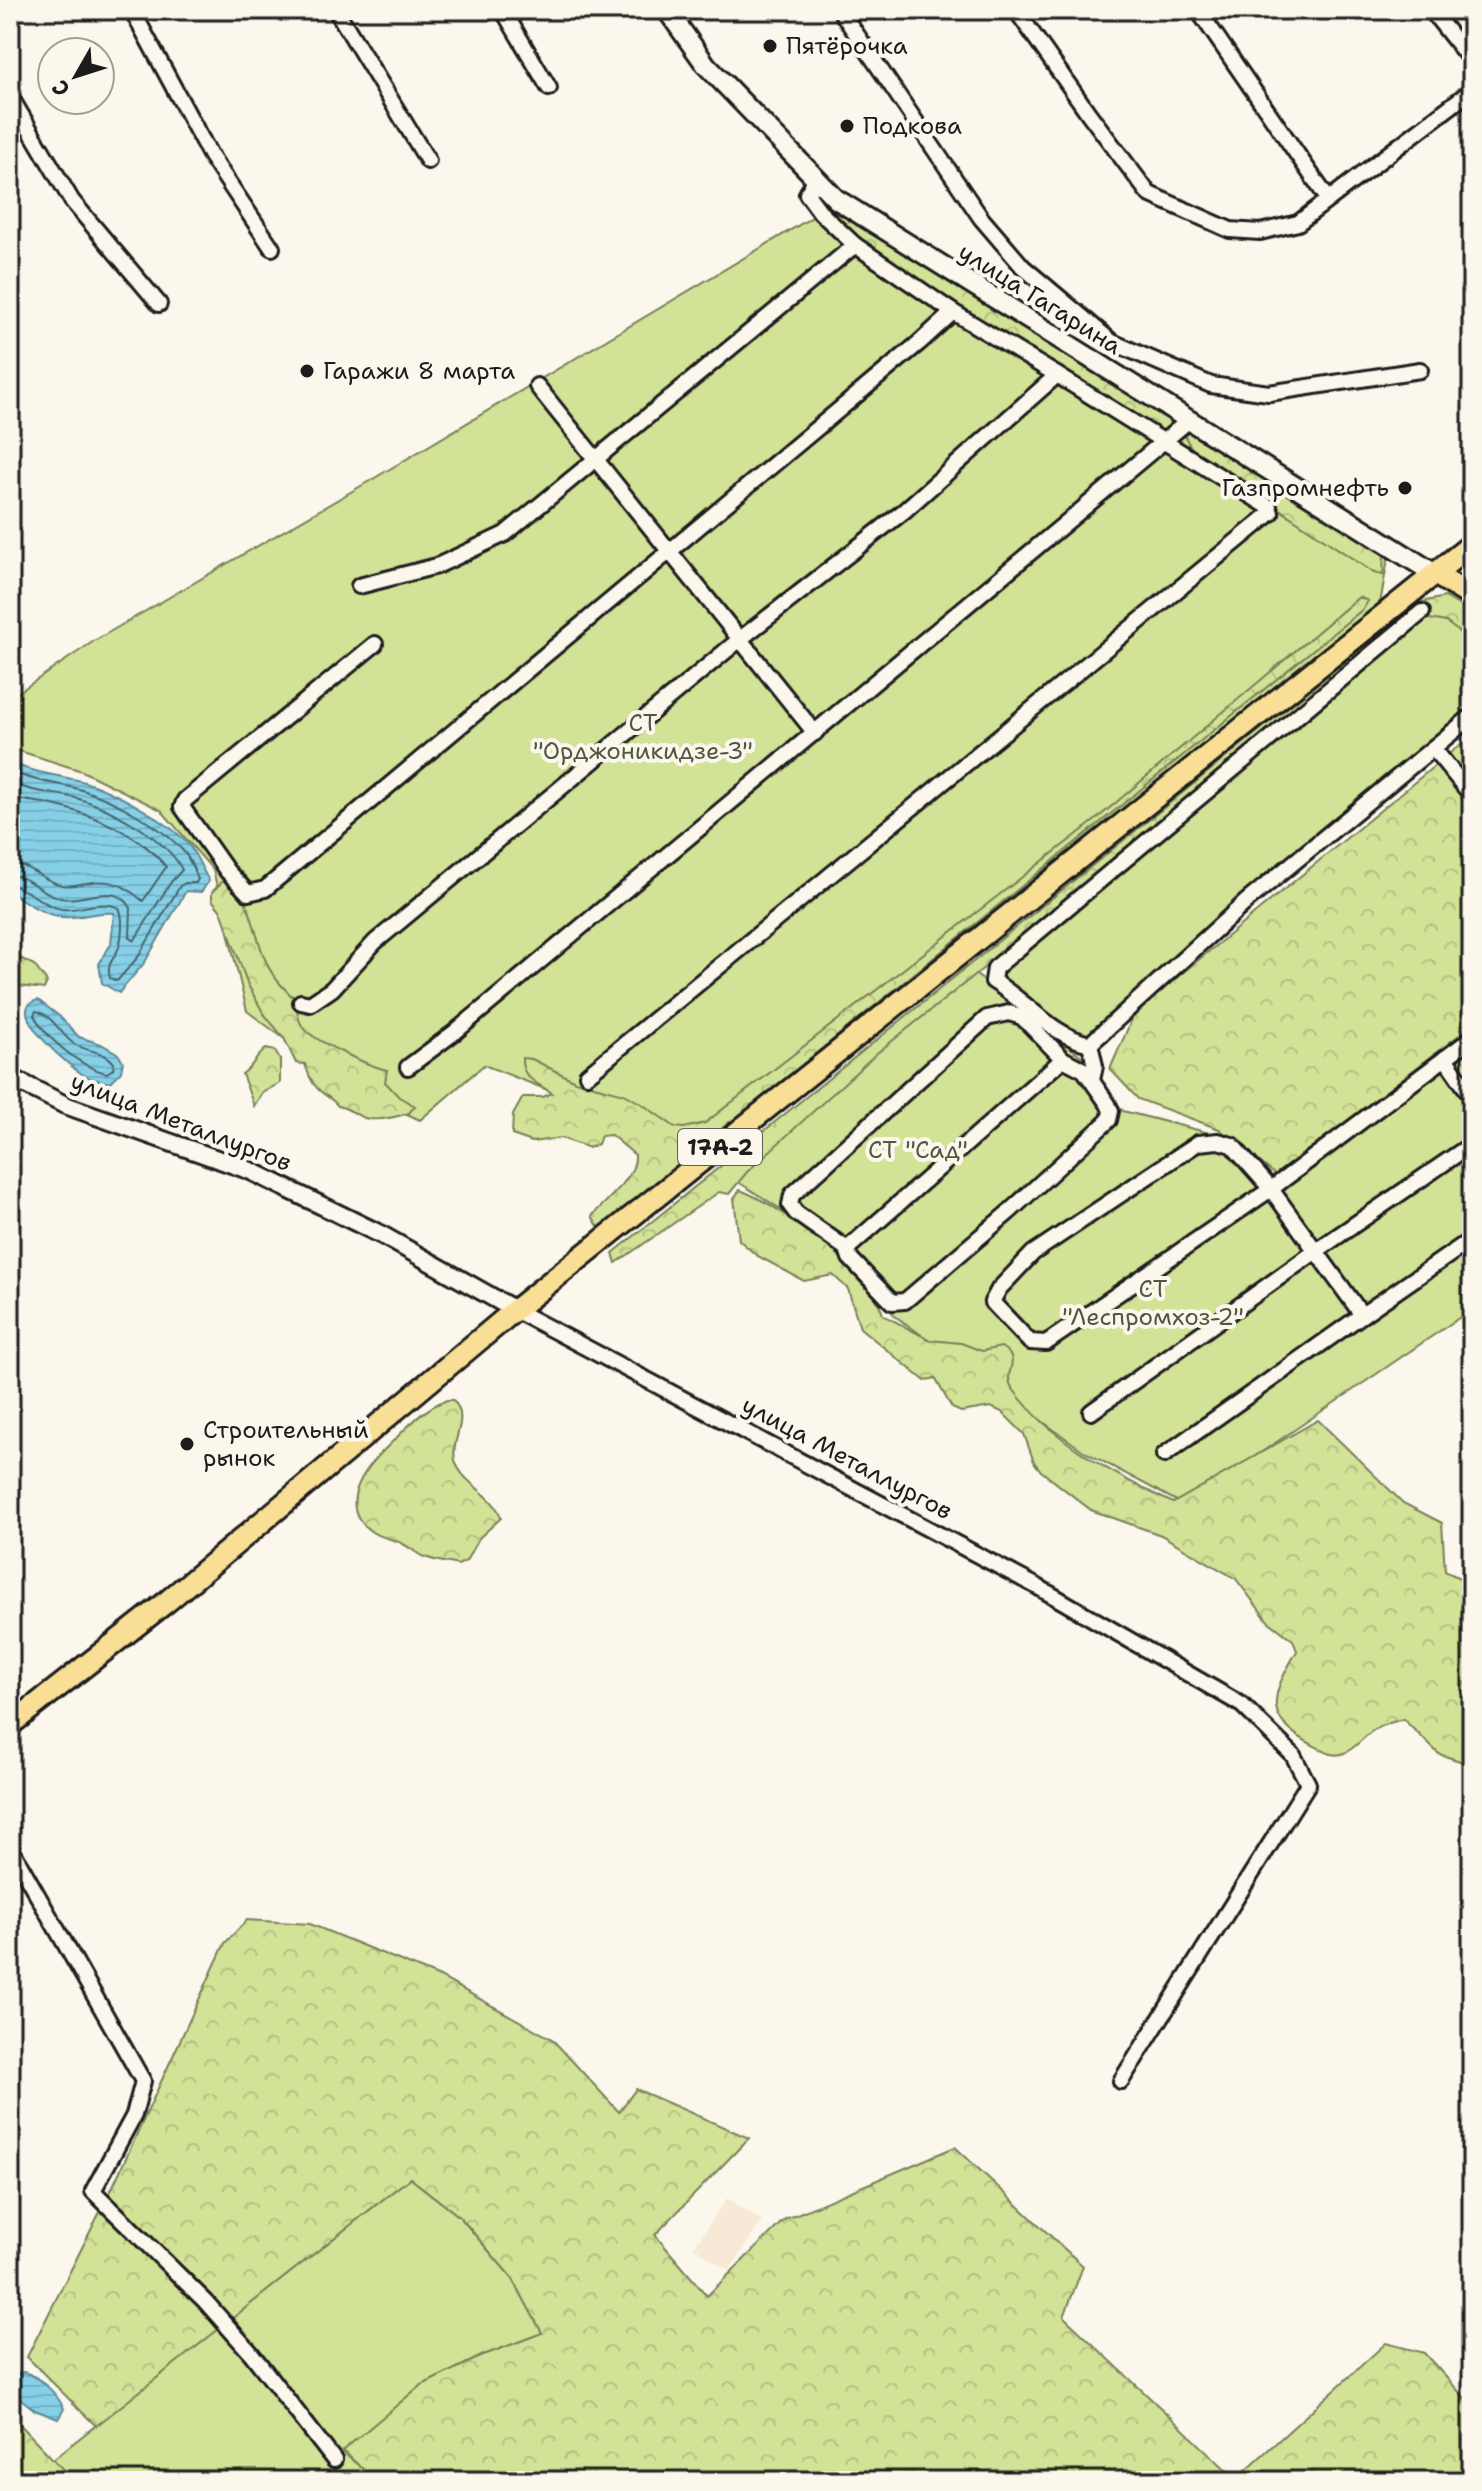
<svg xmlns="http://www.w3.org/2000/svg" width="1482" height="2491" viewBox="0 0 1482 2491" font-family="'Shantell Sans',sans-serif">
  <defs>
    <pattern id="forest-crowns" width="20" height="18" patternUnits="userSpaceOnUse" patternTransform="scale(2)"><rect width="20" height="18" fill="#d2e296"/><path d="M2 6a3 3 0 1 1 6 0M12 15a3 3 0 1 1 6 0" fill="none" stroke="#b4c181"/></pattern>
    <pattern id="water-rules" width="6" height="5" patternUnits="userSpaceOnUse" patternTransform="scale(2)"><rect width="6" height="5" fill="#86d0e7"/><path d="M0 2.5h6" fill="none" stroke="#73b2c6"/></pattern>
  </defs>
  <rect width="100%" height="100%" fill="#fbf7ec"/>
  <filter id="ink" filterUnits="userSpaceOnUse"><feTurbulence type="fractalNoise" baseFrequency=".0125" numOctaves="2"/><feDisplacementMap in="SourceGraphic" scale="16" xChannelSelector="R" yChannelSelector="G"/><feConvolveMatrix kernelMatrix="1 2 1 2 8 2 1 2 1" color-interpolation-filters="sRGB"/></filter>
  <g filter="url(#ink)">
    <path fill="#f7e9d5" d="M727,2198L762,2221L729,2271L694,2247Z"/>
    <g fill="#d2e296" stroke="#777f59" stroke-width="2">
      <path d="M836,203L1389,553L1380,604L723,1135L667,1137L484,1065L420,1120L349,1087L247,1011L213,870L161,810L82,771L10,748V698L94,641L373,479Z"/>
      <path d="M1435,606L1472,628V705L1245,896L1090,1038L1077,1037L999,979L1002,970Z"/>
      <path d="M966,967L1085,1059L1123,1111L1217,1135L1269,1188L1472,1044V1309L1184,1505L1085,1452L895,1316C843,1248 795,1216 723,1173Z"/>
      <path d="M410,2178L460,2217L513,2279L543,2333L484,2355L420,2386L342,2452L378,2481H74L53,2459Z"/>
    </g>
    <g fill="url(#forest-crowns)" stroke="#777f59" stroke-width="2">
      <path d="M825,201L862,228L1169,418V428L1164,436L975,322L832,218Z"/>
      <path d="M1183,433H1193L1384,553L1383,575L1374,573L1193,451Z"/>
      <path d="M1359,597L1368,601L1363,609L600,1229L592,1216C606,1200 637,1177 635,1155L611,1135L601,1136L598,1144L589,1148L561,1138L532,1142L512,1135L513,1115L523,1097H543L552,1093C537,1083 521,1078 522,1058L532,1059L575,1081L624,1094L642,1104L675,1127L684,1128L705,1123L1093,822Z"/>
      <path d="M1445,597L1472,613V642L1446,622L1424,618L877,1053L747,1172L729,1194L719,1192L616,1263L613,1253L1417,603Z"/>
      <path d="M1472,735V1025L1277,1176L1219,1129L1138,1099L1110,1069L1135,1012Z"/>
      <path d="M222,882H233C255,909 254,939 269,968C276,981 286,991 297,1001C297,1010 297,1018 302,1026C311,1040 369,1066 387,1070L385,1082L399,1097L415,1106L409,1113C396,1117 375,1123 362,1117C351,1112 351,1109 338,1106C332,1098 325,1096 318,1089C311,1082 308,1073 305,1064L296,1063L284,1038L264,1014L248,985L221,911L212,900V892Z"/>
      <path d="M10,953L34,965L47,982L44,989L10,985Z"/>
      <path d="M266,1049L275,1051L280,1060V1083L262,1093L254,1106L242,1074C252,1068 256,1056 266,1049Z"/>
      <path d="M740,1190C782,1206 871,1271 883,1315L930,1340L961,1343L982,1351L1001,1347C1025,1361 1000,1372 1013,1389C1051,1441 1116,1476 1173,1503L1318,1420L1403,1503L1442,1523L1445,1571L1472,1584V1765L1439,1754L1403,1719C1394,1722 1382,1724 1374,1730C1364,1736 1355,1749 1344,1753C1334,1758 1324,1751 1315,1746C1262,1719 1270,1697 1297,1651L1293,1640L1268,1621L1236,1579L1161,1535L1091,1510L1041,1471L1034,1462L1024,1434L1002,1412L991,1407L961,1412L952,1408L935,1378L925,1381L860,1328L848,1289L833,1275L804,1281L756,1255L739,1240L734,1198Z"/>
      <path d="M447,1400H453C471,1419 450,1439 455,1460C462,1485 494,1493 501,1518L479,1538L466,1561L458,1565C447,1562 433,1561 422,1556C415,1552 408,1546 401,1543C392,1538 381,1538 372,1532C334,1505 366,1467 389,1445C407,1428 423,1408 447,1400Z"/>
      <path d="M247,1920L310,1924L440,1977L552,2039L619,2112L636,2089L749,2138L655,2235L707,2296L785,2219L955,2147L1083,2266L1064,2317L1236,2479L1386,2343L1424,2353L1472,2406V2481H378L342,2451L420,2386L484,2355L542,2333L513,2279L460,2217L410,2178L96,2426L27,2357L113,2186L225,1943Z"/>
      <path d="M10,2414L74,2481H10Z"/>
    </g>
    <g fill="url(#water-rules)" stroke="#5c8896" stroke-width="2">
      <path d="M10,762C33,773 57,775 81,781C112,790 172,822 191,848C198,858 203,871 209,881L201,892L186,891L145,962L119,993L102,983L99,964L111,944L114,913C96,911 79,919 62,917C43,915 26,902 10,892Z"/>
      <path d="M38,1000L59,1016L79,1037L101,1044L117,1053L123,1061L121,1072L110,1083C102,1081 93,1080 85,1076C71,1068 0,1009 38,1000Z"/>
      <path d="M24,2372C40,2377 57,2393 64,2409L58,2419L35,2410L17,2396L14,2384L18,2373Z"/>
    </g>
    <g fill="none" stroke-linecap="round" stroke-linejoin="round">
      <g stroke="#46646d" stroke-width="2">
        <path d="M10,771C33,782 58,783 82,790C113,799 163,827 184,852C190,859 194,871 198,879L196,883H185L180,886L138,957L117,981L110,978C106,963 114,960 119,947C122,937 124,917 119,908C99,899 82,911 62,909C42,906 27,887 10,885"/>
        <path d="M10,782C30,792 54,793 76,798C109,807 168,839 182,870L171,882L134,941L130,937L131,908C116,880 84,903 61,898C42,894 29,876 10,875"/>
        <path d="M10,796C24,802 38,801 53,805C92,814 141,834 166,867L143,901C124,885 113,878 86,883C78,884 70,887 62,885C42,881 30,864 10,863"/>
        <path d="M36,1011C53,1015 60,1034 74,1044C87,1052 104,1050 114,1063L113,1069L107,1073C82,1068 45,1038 34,1015Z"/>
      </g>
      <g stroke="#1c1c1c" stroke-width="20">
        <g id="minor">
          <path d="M132,10L210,155L272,248"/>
          <path d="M336,10L428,161"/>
          <path d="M503,10L549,88"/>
          <path d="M840,10L981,218L1023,267L1112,342L1211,385L1269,393L1420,370"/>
          <path d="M1016,10L1089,114L1149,194L1230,230L1260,232L1298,223L1472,90"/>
          <path d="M1198,10L1328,199"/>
          <path d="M1431,10L1472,62"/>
          <path d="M10,96L72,201L159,304"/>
          <path d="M816,178L807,194L821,213L855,245"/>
          <path d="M537,386L815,733"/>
          <path d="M359,586L437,566L505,534L855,245L953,312"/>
          <path d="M1422,612L995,968L993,981C1026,1001 1052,1036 1090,1044L1247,901L1472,716"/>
          <path d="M375,644L185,800L182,807L227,871L248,893L265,889L919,343L953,312L1057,375"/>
          <path d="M1433,748L1472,796"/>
          <path d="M301,1002L310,1004L332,989L375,942L739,640L904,511L1057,375L1269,507L1271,513L587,1075"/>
          <path d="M1090,1044L1095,1066L1092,1080"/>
          <path d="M1445,1058L1472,1097"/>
          <path d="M408,1067L455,1032L1188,421"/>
          <path d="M847,1249L796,1213L790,1205L792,1195L987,1018L1009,1013L1022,1017L1063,1059L1084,1070L1108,1104L1111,1111L1109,1120L1009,1212L905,1301L892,1302L850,1258L847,1249L1063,1059"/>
          <path d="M515,1310L1038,1587L1242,1705L1293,1755L1308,1784L1121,2081"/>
          <path d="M1362,1315L1472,1239"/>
          <path d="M1091,1412L1316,1251L1472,1144"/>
          <path d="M1164,1455L1362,1315L1271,1189L1232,1145L1218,1141L1198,1143L1033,1253L999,1289L992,1302L1030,1342L1046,1343L1271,1189L1472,1038"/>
          <path d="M10,1847L143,2081L134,2115L93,2191L205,2301L251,2353L334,2460"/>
        </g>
      </g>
      <g stroke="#1c1c1c" stroke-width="22">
        <path id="tertiary" d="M10,1077L65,1105L251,1171L382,1235L515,1310"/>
      </g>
      <g stroke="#1c1c1c" stroke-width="24">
        <path id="secondary" d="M667,10L706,65L836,199L1435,574"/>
      </g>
      <g stroke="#1c1c1c" stroke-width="26">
        <g id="primary">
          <path d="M1435,574L1472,597"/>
          <path d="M10,1725L164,1604L515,1310L1472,544"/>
        </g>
      </g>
      <use href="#minor" stroke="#fbf7ec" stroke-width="14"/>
      <use href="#tertiary" stroke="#fbf7ec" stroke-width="16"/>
      <use href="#secondary" stroke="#fbf7ec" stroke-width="18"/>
      <use href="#primary" stroke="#f9df96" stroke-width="20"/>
    </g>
  </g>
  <g fill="#1c1c1c" stroke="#fbf7ec" stroke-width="3">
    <circle cx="770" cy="46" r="8"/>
    <circle cx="847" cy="126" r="8"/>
    <circle cx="307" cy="371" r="8"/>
    <circle cx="1405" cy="488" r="8"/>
    <circle cx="187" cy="1444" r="8"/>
  </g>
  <g text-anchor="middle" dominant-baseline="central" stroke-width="8" stroke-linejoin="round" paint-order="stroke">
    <rect fill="#fbf7ec" stroke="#5f5e5a" stroke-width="2" x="678" y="1129" width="84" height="36" rx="6"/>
    <g font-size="22" font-weight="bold" fill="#1c1c1c">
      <text x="720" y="1147">17А-2</text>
    </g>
    <g font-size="24" fill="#1c1c1c" stroke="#fbf7ec" text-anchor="start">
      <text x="786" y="46">Пятёрочка</text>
      <text x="863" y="126">Подкова</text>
      <text x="323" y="371">Гаражи 8 марта</text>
      <text x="1389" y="488" text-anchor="end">Газпромнефть</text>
      <text x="203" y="1430">Строительный<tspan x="203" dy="28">рынок</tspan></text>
    </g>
    <g font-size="24" fill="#1c1c1c" stroke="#fbf7ec">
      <text transform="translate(1040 299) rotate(32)">улица Гагарина</text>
      <text transform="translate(181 1122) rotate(21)">улица Металлургов</text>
      <text transform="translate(847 1458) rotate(28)">улица Металлургов</text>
    </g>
    <g font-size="24" fill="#535741" stroke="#fbf7ec">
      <text x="643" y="723">СТ<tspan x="643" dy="28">"Орджоникидзе-3"</tspan></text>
      <text x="918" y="1150">СТ "Сад"</text>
      <text x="1153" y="1289">СТ<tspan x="1153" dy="28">"Леспромхоз-2"</tspan></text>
    </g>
  </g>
  <rect width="1482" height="2491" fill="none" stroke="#fbf7ec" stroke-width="40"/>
  <rect x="20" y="20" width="1442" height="2451" fill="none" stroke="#1c1c1c" stroke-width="3" filter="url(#ink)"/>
  <g transform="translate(76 76) rotate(231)"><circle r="38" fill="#fbf7ec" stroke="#a29f99" stroke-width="2"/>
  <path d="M0-6L14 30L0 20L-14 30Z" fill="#1c1c1c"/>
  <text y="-12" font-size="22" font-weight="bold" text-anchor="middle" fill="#1c1c1c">С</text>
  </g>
</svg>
